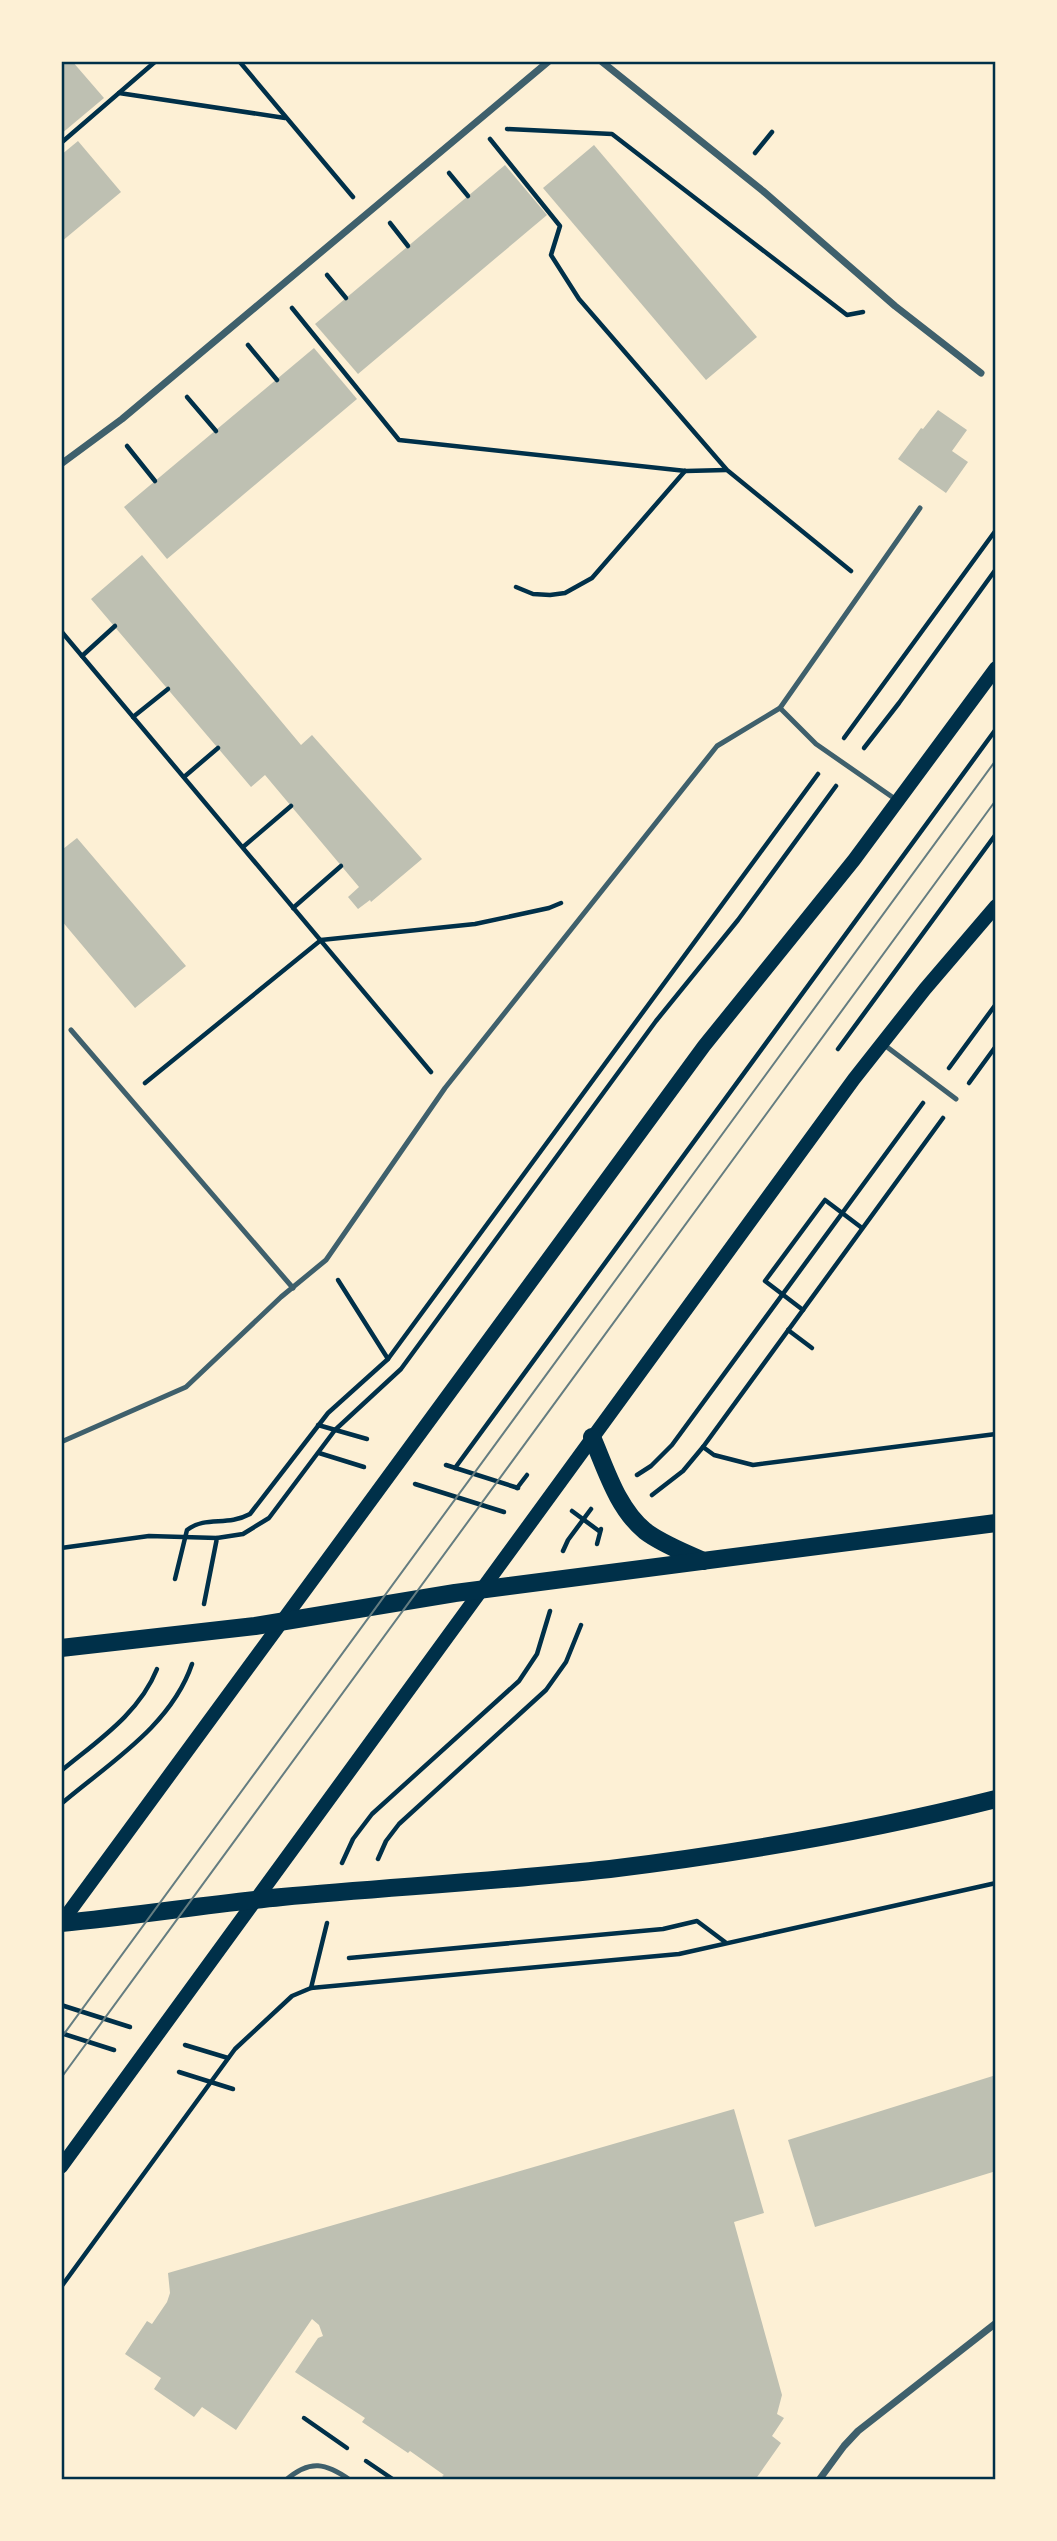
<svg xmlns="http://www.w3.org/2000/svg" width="1057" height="2541" viewBox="0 0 1057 2541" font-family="'Times New Roman',serif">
  <rect width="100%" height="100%" fill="#fdf0d5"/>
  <g fill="#bec0b2">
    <path d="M61,61H72L104,98L61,134Z"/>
    <path d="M78,141L121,192L61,242V155Z"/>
    <path d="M594,145L757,337L706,380L543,188Z"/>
    <path d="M505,165L547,215L358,374L315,324Z"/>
    <path d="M314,348L357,399L167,559L124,507Z"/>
    <path d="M938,410L967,430L952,451L968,462L946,493L898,459L921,428L923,429Z"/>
    <path d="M142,555L301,745L312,735L422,859L371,902L370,900L358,909L348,897L359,887L265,775L251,787L91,599Z"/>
    <path d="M77,838L186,966L135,1008L61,920V846L63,849Z"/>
    <path d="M996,2075V2171L815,2227L788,2140Z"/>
    <path d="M734,2109L764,2213L734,2222L782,2395L777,2414L784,2418L772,2436L781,2443L755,2480L449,2478L447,2480L442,2476L444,2475L410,2451L408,2453L362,2422L365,2418L295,2372L318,2338L323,2336L319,2325L312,2319L236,2430L202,2407L194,2417L154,2389L161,2378L125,2354L147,2321L152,2324L167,2302L170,2293L168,2273Z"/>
  </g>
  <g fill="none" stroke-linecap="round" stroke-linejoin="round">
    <g stroke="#003049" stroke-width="4.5">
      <path d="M239,61L353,197"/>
      <path d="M119,93L285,118"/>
      <path d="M507,129L612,134L847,315L863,312"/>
      <path d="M490,139L560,226L551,255L579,299L727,470L851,571"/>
      <path d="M61,143L156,61"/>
      <path d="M755,153L772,132"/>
      <path d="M449,173L468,196"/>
      <path d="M390,223L408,246"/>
      <path d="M327,275L346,298"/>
      <path d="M292,308L399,440L686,471L726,470"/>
      <path d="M248,345L277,380"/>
      <path d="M187,397L216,431"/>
      <path d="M127,446L155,481"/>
      <path d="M516,587L533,594L550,595L565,593L592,578L685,471"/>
      <path d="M61,631L431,1072"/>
      <path d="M82,656L115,626"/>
      <path d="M133,717L168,689"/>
      <path d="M844,738L996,530"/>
      <path d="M864,748L899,703L996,569"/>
      <path d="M184,777L218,748"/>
      <path d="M243,847L291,806"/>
      <path d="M293,908L341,866"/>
      <path d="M838,1049L996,834"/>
      <path d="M949,1068L996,1004"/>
      <path d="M145,1083L321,940L475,924L549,908L561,903"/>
      <path d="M969,1083L996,1046"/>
      <path d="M338,1280L388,1359"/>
      <path d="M803,1310L765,1281L825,1200L862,1228"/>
      <path d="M788,1330L812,1348"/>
      <path d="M318,1425L367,1439"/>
      <path d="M703,1447L714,1455L753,1465L996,1434"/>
      <path d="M319,1453L364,1467"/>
      <path d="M446,1465L518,1488"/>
      <path d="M455,1468L996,729"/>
      <path d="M637,1475L651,1466L672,1445L923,1103"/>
      <path d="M415,1484L504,1512"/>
      <path d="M517,1488L527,1475"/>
      <path d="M652,1495L683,1471L703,1447L943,1118"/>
      <path d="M572,1511L599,1531"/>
      <path d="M597,1544L601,1529"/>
      <path d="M61,1548L149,1536L217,1538"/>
      <path d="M563,1551L568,1540L591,1509"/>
      <path d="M175,1579L187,1530C207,1515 226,1527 250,1514L328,1413L388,1359L818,774"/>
      <path d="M204,1604L217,1538L243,1534L269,1518L335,1430L401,1369L656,1021L738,920L836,786"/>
      <path d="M61,1771C97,1741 139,1714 157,1669"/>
      <path d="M61,1804C109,1763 171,1726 192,1664"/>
      <path d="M378,1859L386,1841L399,1824L546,1690L566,1662L581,1625"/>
      <path d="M342,1863L353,1839L372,1814L519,1681L537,1654L550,1611"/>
      <path d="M349,1958L663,1929L697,1921L725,1942"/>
      <path d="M311,1988L679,1954L996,1883"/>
      <path d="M61,2005L130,2027"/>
      <path d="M61,2033L114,2050"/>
      <path d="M185,2045L228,2058"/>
      <path d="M179,2072L233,2089"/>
      <path d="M61,2287L235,2049L292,1996L311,1988L327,1923"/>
      <path d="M304,2418L347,2448"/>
      <path d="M366,2461L394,2480"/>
    </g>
    <g stroke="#3f606c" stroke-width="5">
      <path d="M780,708L816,744L898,801"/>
      <path d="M71,1030L293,1288"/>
      <path d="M883,1044L956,1099"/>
      <path d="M61,1442L186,1387L281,1297L326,1260L445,1088L717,746L780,708L920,508"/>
      <path d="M286,2480C310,2459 326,2463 350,2480"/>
    </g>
    <g stroke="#3f606c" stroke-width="7">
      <path d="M601,61L763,191L895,306L981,373"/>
      <path d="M61,464L122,419L549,61"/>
      <path d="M819,2480L844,2446L858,2431L996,2323"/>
    </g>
    <g stroke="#003049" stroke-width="14">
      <path d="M61,1923L704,1046L854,860L996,668"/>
      <path d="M61,2167L854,1079L925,989L996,906"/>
    </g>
    <g stroke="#003049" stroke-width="18">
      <path d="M592,1437C606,1469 617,1508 645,1531C662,1544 684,1552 703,1561"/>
      <path d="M61,1648L255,1626L455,1593L996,1523"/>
      <path d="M61,1923C135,1916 209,1904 282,1897C392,1887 501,1881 610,1869C740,1853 869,1831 996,1799"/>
    </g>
    <g stroke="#657d81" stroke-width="2">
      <path d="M61,2038L996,760"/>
      <path d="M61,2078L996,800"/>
    </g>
  </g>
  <rect width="1057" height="2541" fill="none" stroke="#fdf0d5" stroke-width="126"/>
  <rect x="63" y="63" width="931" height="2415" fill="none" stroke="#003049" stroke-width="2.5"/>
</svg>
